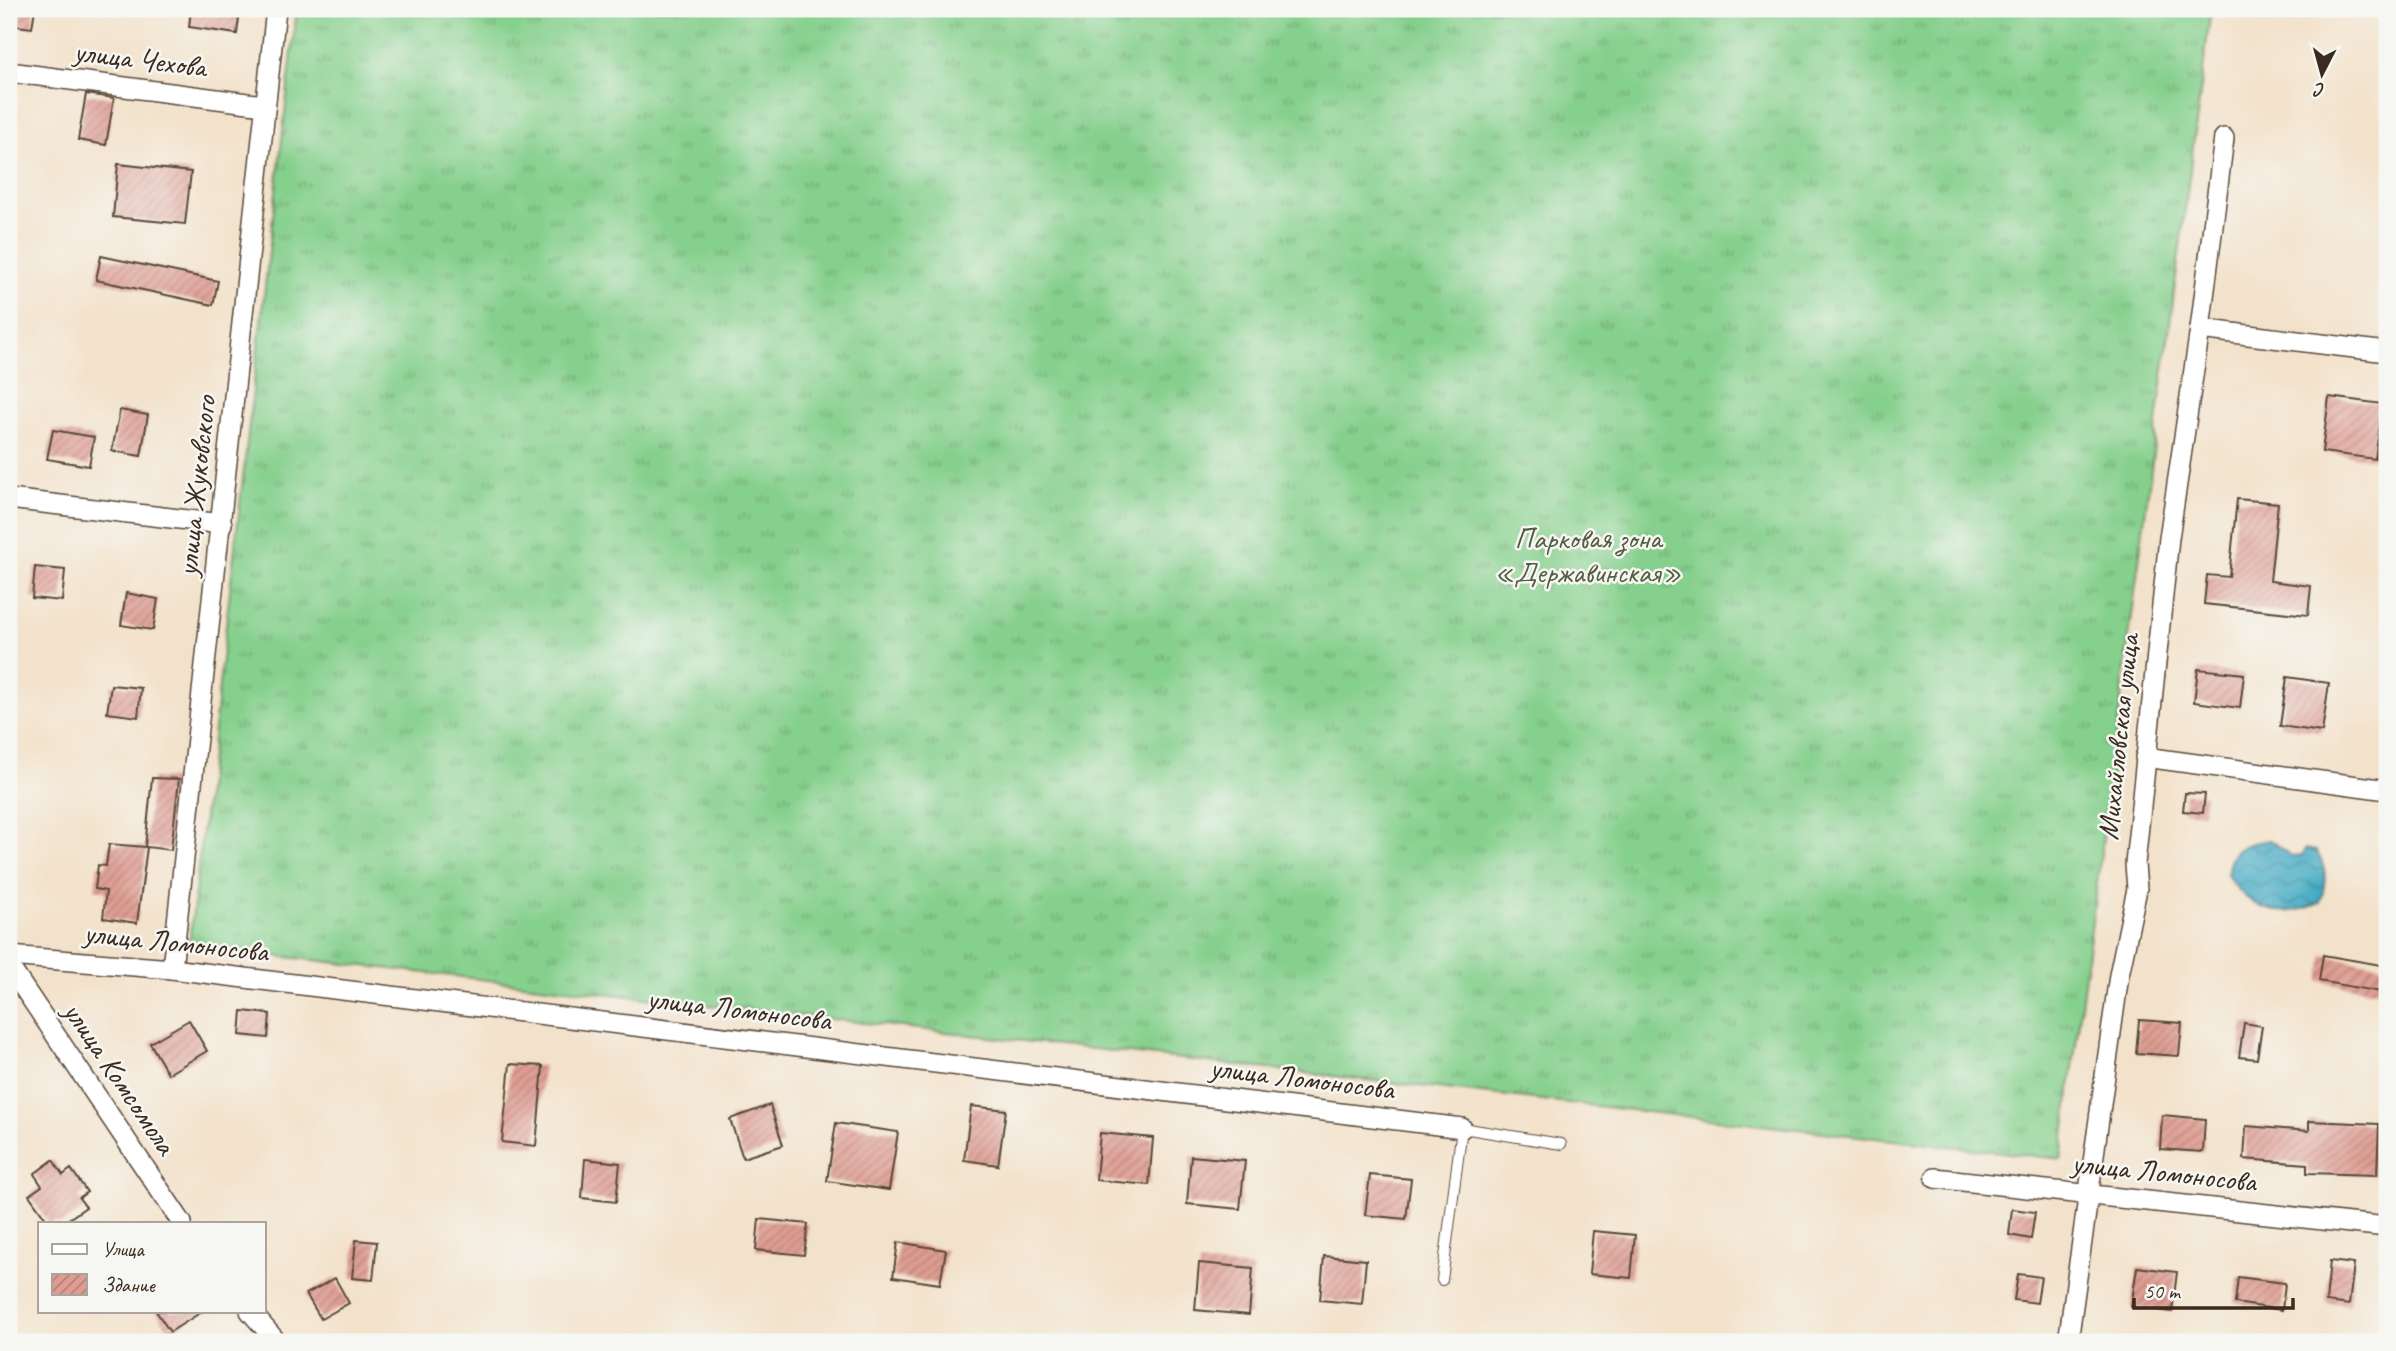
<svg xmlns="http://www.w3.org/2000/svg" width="2396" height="1351" viewBox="0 0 2396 1351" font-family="Caveat,sans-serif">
  <defs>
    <pattern id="grass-tufts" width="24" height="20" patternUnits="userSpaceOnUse" patternTransform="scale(1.75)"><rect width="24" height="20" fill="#86d08d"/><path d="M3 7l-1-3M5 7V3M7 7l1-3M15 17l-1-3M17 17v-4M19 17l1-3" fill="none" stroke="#6fa973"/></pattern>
    <pattern id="water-waves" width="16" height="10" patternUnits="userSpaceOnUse" patternTransform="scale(1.75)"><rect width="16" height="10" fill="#44abc4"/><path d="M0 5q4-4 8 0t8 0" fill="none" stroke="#3a8b9f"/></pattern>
    <pattern id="building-hatch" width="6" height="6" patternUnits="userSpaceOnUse" patternTransform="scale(1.75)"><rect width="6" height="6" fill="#df9d92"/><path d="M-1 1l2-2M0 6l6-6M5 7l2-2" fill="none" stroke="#b68077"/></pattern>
  </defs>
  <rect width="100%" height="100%" fill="#f6f6f2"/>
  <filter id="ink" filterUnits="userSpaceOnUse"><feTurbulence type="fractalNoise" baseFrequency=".0143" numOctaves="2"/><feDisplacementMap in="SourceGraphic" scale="14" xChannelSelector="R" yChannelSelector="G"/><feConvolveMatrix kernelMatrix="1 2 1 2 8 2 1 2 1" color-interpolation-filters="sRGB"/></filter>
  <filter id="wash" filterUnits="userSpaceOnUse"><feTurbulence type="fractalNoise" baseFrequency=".00686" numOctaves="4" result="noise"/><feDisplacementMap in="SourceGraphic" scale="28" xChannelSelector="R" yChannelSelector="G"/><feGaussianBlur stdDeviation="1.57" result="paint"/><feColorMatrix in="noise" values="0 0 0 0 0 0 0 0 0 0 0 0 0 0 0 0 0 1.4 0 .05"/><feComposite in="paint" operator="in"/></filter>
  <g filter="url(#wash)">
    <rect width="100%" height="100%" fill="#f3e2cb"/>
    <path fill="url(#grass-tufts)" stroke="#607d56" stroke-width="2" d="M297,9H2211L2061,1159L189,946Z"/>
    <path fill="url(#water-waves)" stroke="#406a71" stroke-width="2" d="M2270,840L2291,856L2302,855L2305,849L2316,851C2328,869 2326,882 2320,903C2280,920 2251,912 2227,875C2231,845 2244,844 2270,840Z"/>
    <g id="blocks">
      <g fill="url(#building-hatch)">
        <path d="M9,9H35L32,28L9,25Z"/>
        <path d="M191,9H240L237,34L189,27Z"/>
        <path d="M86,94L114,98L106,145L78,140Z"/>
        <path d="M118,164L191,172L185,224L113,217Z"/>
        <path d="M101,256L218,281L213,305L96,280Z"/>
        <path d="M2329,397L2383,404L2375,459L2322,452Z"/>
        <path d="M120,410L148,415L141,456L112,451Z"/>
        <path d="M53,430L94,437L89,466L47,459Z"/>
        <path d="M2237,499L2278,503L2270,581L2311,586L2308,615L2204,604L2207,575L2229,577Z"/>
        <path d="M35,567L65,570L62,601L32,598Z"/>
        <path d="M126,593L158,599L153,630L121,625Z"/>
        <path d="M2198,669L2244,674L2240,708L2194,702Z"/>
        <path d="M2287,677L2329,683L2322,732L2280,726Z"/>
        <path d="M111,685L141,688L138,717L107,713Z"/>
        <path d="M152,778L179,779L171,850L147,847L137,923L103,918L106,891L95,889L98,865L106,866L109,844L145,847Z"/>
        <path d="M2185,793L2205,794L2203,813L2183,811Z"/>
        <path d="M2323,955L2387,966V993L2319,981Z"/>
        <path d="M242,1011L270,1014L268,1038L240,1035Z"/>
        <path d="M189,1020L207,1051L168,1074L150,1043Z"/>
        <path d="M2139,1020L2182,1023L2179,1056L2136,1053Z"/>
        <path d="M2244,1023L2262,1026L2257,1059L2239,1057Z"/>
        <path d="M510,1064L543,1066L536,1146L502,1142Z"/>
        <path d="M770,1105L783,1145L743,1158L730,1119Z"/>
        <path d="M971,1106L1006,1110L998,1165L964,1160Z"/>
        <path d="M2162,1115L2205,1119L2203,1152L2160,1149Z"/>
        <path d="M2309,1121L2379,1124L2377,1175L2307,1173V1164L2244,1159L2246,1126L2309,1131Z"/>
        <path d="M836,1123L898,1132L889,1190L827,1181Z"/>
        <path d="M1100,1133L1153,1138L1149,1185L1096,1180Z"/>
        <path d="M1191,1156L1245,1161L1240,1209L1187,1204Z"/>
        <path d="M585,1159L620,1163L616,1202L582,1198Z"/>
        <path d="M53,1160L63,1175L71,1169L87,1192L79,1198L86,1207L63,1223H49L29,1195L42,1186L34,1174Z"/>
        <path d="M1370,1175L1411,1179L1406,1219L1365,1215Z"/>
        <path d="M2012,1209L2035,1212L2031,1239L2009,1235Z"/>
        <path d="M759,1219L808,1224L804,1255L756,1250Z"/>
        <path d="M1593,1231L1635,1235L1631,1278L1589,1274Z"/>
        <path d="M356,1240L377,1242L373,1280L352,1278Z"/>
        <path d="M898,1242L946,1250L940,1284L893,1277Z"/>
        <path d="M1324,1256L1366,1260L1362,1304L1320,1300Z"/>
        <path d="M2330,1261L2354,1264L2349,1305L2326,1302Z"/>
        <path d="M1199,1263L1253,1268L1249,1315L1195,1310Z"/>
        <path d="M2137,1267L2177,1272L2172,1312L2131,1307Z"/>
        <path d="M2018,1274L2041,1277L2037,1303L2014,1300Z"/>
        <path d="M2238,1277L2285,1283L2282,1310L2235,1303Z"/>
        <path d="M335,1278L349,1303L321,1319L306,1294Z"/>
        <path d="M156,1311H203L170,1332Z"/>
      </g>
    </g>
  </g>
  <g filter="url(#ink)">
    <use href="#blocks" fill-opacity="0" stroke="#574638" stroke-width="2"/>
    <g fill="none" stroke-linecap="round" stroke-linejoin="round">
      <g stroke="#574638" stroke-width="12">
        <path id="service" d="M1442,1280L1462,1128L1561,1144"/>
      </g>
      <g stroke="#574638" stroke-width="22">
        <g id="minor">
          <path d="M9,72L264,105"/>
          <path d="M2200,329L2387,352"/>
          <path d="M9,499L222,524"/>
          <path d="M2145,757L2387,790"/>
          <path d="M9,956L172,969L1462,1128"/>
          <path d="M9,966L182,1223"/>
          <path d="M172,969L276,9"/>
          <path d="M1935,1178L2387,1227"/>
          <path d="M250,1311L277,1342"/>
          <path d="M2068,1342L2119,975L2137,889L2135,864L2169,538L2200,329L2224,138"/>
        </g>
      </g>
      <use href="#service" stroke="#fff" stroke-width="10"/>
      <use href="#minor" stroke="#fff" stroke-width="19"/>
    </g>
  </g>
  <g text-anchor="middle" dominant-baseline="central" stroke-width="5" stroke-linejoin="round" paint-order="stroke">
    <g font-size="30" fill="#3b2a1e" stroke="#f6f6f2">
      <text transform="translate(140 59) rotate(7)">улица Чехова</text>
      <text transform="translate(196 486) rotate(-84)">улица Жуковского</text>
      <text transform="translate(2118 737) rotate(-84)">Михайловская улица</text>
      <text transform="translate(176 942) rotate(6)">улица Ломоносова</text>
      <text transform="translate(739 1009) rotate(7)">улица Ломоносова</text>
      <text transform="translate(120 1078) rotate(56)">улица Комсомола</text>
      <text transform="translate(1302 1078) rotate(7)">улица Ломоносова</text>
      <text transform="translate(2164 1172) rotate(6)">улица Ломоносова</text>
    </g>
    <g font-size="30" fill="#525c3f" stroke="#f6f6f2">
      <text x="1588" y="538">Парковая зона<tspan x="1588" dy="34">«Державинская»</tspan></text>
    </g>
  </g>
  <rect width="2396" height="1351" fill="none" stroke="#f6f6f2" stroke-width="35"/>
  <rect x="38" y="1222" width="228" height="91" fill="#f6f6f2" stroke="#aba49d" stroke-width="2"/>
  <rect x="52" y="1244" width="35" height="10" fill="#ffffff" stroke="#aba49d" stroke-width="2"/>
  <text x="102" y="1256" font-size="21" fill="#3b2a1e">Улица</text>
  <rect x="52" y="1274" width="35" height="21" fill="url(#building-hatch)" stroke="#aba49d" stroke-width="2"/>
  <text x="102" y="1292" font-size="21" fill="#3b2a1e">Здание</text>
  <g transform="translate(2322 74) rotate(186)" stroke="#f6f6f2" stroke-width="5" paint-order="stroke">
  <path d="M0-5L12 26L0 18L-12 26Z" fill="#3b2a1e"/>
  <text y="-10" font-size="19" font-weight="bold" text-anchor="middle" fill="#3b2a1e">С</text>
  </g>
  <path d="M2134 1298v10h159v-10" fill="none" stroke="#3b2a1e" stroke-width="3.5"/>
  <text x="2144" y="1298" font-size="21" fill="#3b2a1e" stroke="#f6f6f2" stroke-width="5" paint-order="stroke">50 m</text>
</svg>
